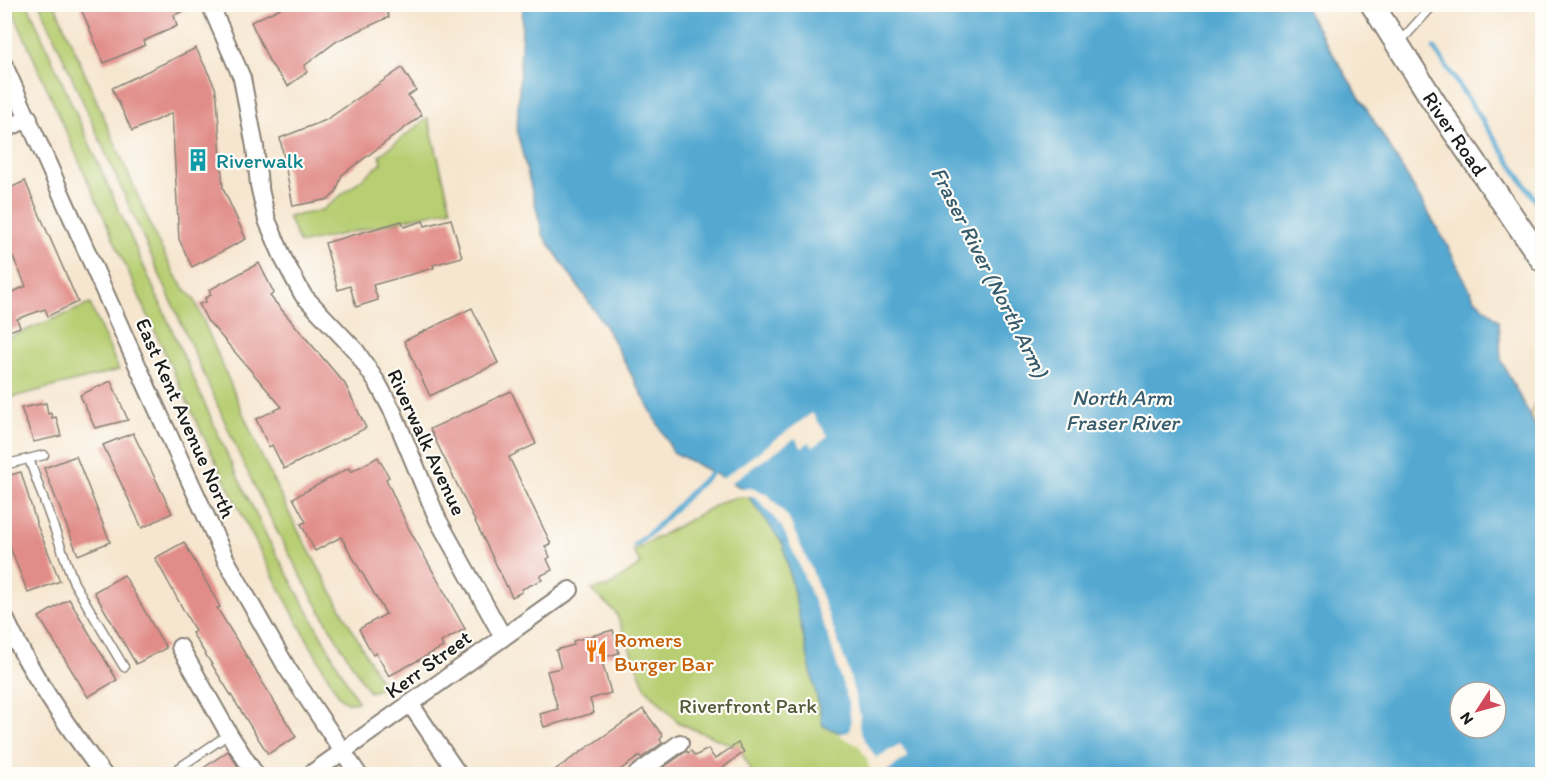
<svg xmlns="http://www.w3.org/2000/svg" width="1547" height="779" viewBox="0 0 1547 779" font-family="Itim,sans-serif">
  <rect width="100%" height="100%" fill="#fdfcf7"/>
  <filter id="ink" filterUnits="userSpaceOnUse"><feTurbulence type="fractalNoise" baseFrequency=".0167" numOctaves="2"/><feDisplacementMap in="SourceGraphic" scale="12" xChannelSelector="R" yChannelSelector="G"/><feConvolveMatrix kernelMatrix="1 2 1 2 8 2 1 2 1" color-interpolation-filters="sRGB"/></filter>
  <filter id="wash" filterUnits="userSpaceOnUse"><feTurbulence type="fractalNoise" baseFrequency=".008" numOctaves="4" result="noise"/><feDisplacementMap in="SourceGraphic" scale="24" xChannelSelector="R" yChannelSelector="G"/><feGaussianBlur stdDeviation="1.35" result="paint"/><feColorMatrix in="noise" values="0 0 0 0 0 0 0 0 0 0 0 0 0 0 0 0 0 1.4 0 .05"/><feComposite in="paint" operator="in"/></filter>
  <g filter="url(#wash)">
    <rect width="100%" height="100%" fill="#f6e6cf"/>
    <g fill="#b7ce72" stroke="#6a7547" stroke-width="1.5">
      <path d="M10,5H28L230,461L268,539L358,702C349,704 345,702 339,696C211,475 114,237 10,5Z"/>
      <path d="M40,5H55L157,240L179,282L194,299L260,453L293,521L382,684L379,689L369,692C321,616 279,539 241,458Z"/>
      <path d="M428,118L451,209L300,244L288,217L322,210L382,163L380,155Z"/>
      <path d="M90,304L119,370L5,399V339Z"/>
      <path d="M739,497H754L782,527L874,774H753L739,748L679,723L645,687L616,613L592,590L609,586L641,564L633,551L723,501Z"/>
    </g>
    <path fill="#eeda9e" stroke="#857b5d" stroke-width="1.5" d="M1537,399L1542,406V487L1526,424Z"/>
    <path fill="#55a9d1" stroke="#386276" stroke-width="1.5" fill-rule="evenodd" d="M523,5H1303L1385,139L1446,243L1474,298L1499,321L1501,360L1535,426L1542,454V774H874C860,737 858,740 823,726L783,544L742,488L673,452L605,326L543,235L517,132ZM1460,692H1496V728H1460Z"/>
    <g fill="#f6e6cf">
      <path d="M812,413L828,436L813,447L809,442L802,448L795,438L729,484L720,480Z"/>
      <path d="M751,488L768,495L788,517L813,573L848,669L860,715L859,726L862,735L876,758L900,744L908,757L885,772L886,774H871L866,757L859,746L836,734L849,732L851,723L849,706L830,641L800,567L782,527L761,503L754,497H746L739,489Z"/>
    </g>
    <g fill="none" stroke-linecap="round" stroke-linejoin="round">
      <g stroke="#55a9d1" stroke-width="5">
        <path d="M1434,48L1542,210"/>
        <path d="M635,545C666,523 687,491 717,469"/>
      </g>
    </g>
    <g id="blocks">
      <g fill="#e18c88">
        <path d="M79,4H199V5L174,15L177,26L144,41L145,45L104,63Z"/>
        <path d="M289,4H383L389,17L337,41L304,66L307,72L288,86L270,63L251,22Z"/>
        <path d="M196,48L215,87L217,97L223,188L246,239L192,267L179,239L172,113L132,131L112,88Z"/>
        <path d="M402,68L416,90L408,96L422,115L342,175L336,192L329,199L293,206L280,138L326,120Z"/>
        <path d="M25,181L78,302L48,316L45,309L17,319L20,327L4,333V292L6,295L26,286L4,237V191Z"/>
        <path d="M451,219L462,257L433,265L434,268L373,285L378,300L356,307L350,286L338,290L325,243L402,221L404,227L423,221L425,226Z"/>
        <path d="M259,263L274,293L270,296L345,384L366,428L284,469L272,445L269,447L256,419L282,407L209,322H208L199,304L206,302L205,298L211,295L209,290Z"/>
        <path d="M472,308L498,363L430,396L404,341Z"/>
        <path d="M111,381L128,420L95,428L80,395Z"/>
        <path d="M511,391L536,444L509,457L551,544L545,546L550,557L547,559L552,570L540,576L542,580L522,589V592L512,597L430,429Z"/>
        <path d="M46,403L48,414L51,413L52,418L56,417L61,436L34,442L21,408Z"/>
        <path d="M133,433L172,513L142,528L103,445Z"/>
        <path d="M76,456L110,542L78,555L44,468Z"/>
        <path d="M378,457L389,477L386,479L408,527L465,629L441,642L443,647L389,676L376,653L373,655L359,629L386,614L341,537L315,551L301,524L306,522L293,498L349,468L351,472Z"/>
        <path d="M21,472L37,525L60,581L28,593L4,532V477Z"/>
        <path d="M184,542L220,607L217,608L296,737L268,754L192,633L195,631L155,558Z"/>
        <path d="M124,575L166,648L136,664L94,592Z"/>
        <path d="M69,599L117,680L88,697L39,617Z"/>
        <path d="M613,630L619,653L601,658L611,693L590,699L594,713L544,727L540,714L558,709L547,671L561,668L556,650L574,645L573,641Z"/>
        <path d="M643,709L663,736L660,739L662,743L641,758L640,756L614,774H549Z"/>
        <path d="M738,743L744,752L720,770L723,774H654L687,751L688,753L691,751L695,756L708,749L715,759Z"/>
        <path d="M228,751L243,774H195Z"/>
      </g>
    </g>
  </g>
  <g filter="url(#ink)">
    <use href="#blocks" fill-opacity="0" stroke="#898176" stroke-width="1.5"/>
    <g fill="none" stroke-linecap="round" stroke-linejoin="round">
      <g stroke="#898176" stroke-width="11">
        <g id="lane">
          <path d="M1399,43L1434,4"/>
          <path d="M29,459L74,583L124,667"/>
          <path d="M4,465L44,455"/>
          <path d="M170,774L229,734"/>
        </g>
      </g>
      <g stroke="#898176" stroke-width="20">
        <g id="street">
          <path d="M210,4L242,78L255,147L259,185L267,220L284,260L303,295L356,351L378,384L393,412L438,520L503,637"/>
          <path d="M4,65L151,396L226,560L287,668L358,774"/>
          <path d="M4,130L29,118"/>
          <path d="M4,616C31,675 65,723 103,774"/>
          <path d="M180,647L229,734L255,774"/>
          <path d="M411,705L458,774"/>
          <path d="M311,774L570,590"/>
          <path d="M637,774L680,743"/>
        </g>
      </g>
      <g stroke="#898176" stroke-width="26">
        <g id="secondary">
          <path id="s1" d="M1372,4L1434,102L1542,260"/>
        </g>
      </g>
      <use href="#lane" stroke="#fff" stroke-width="8"/>
      <use href="#street" stroke="#fff" stroke-width="16"/>
      <use href="#secondary" stroke="#fff" stroke-width="22"/>
    </g>
  </g>
  <defs>
    <g id="building-bare" transform="scale(1.8)"><path d="M-4-6H4V6H1V3H-1V6H-4ZM-2.5-4.3h1.7v1.8h-1.7ZM.8-4.3h1.7v1.8H.8ZM-2.5-1h1.7V.8h-1.7ZM.8-1h1.7V.8H.8Z" fill="#0f9aa8" stroke="#fdfcf7" stroke-width="2.5" paint-order="stroke"/></g>
    <g id="restaurant-bare" transform="scale(1.8)"><path d="M-5-6h1v4h1v-4h1v4h1v-4h1v5L-1.5 .5V6h-2V.5L-5-1ZM5-6V6H3V1.5H1.5Q1.5-4 5-6Z" fill="#e8710a" stroke="#fdfcf7" stroke-width="2.5" paint-order="stroke"/></g>
  </defs>
  <g fill-rule="evenodd">
    <use href="#building-bare" x="198" y="160"/>
    <use href="#restaurant-bare" x="596" y="651"/>
  </g>
  <g text-anchor="middle" dominant-baseline="central" stroke-width="4.5" stroke-linejoin="round" paint-order="stroke">
    <g font-size="21" fill="#1c1c1c" stroke="#fdfcf7">
      <text stroke="none"><textPath href="#s1" startOffset="154">River Road</textPath></text>
      <text transform="translate(186 418) rotate(66)">East Kent Avenue North</text>
      <text transform="translate(427 442) rotate(65)">Riverwalk Avenue</text>
      <text transform="translate(428 664) rotate(-36)">Kerr Street</text>
    </g>
    <g font-size="21" fill="#0d838f" stroke="#fdfcf7" text-anchor="start">
      <text x="216" y="160">Riverwalk</text>
    </g>
    <g font-size="21" fill="#c56008" stroke="#fdfcf7" text-anchor="start">
      <text x="614" y="639">Romers<tspan x="614" dy="24">Burger Bar</tspan></text>
    </g>
    <g font-size="21" fill="#525a3a" stroke="#fdfcf7">
      <text x="748" y="705">Riverfront Park</text>
    </g>
    <g font-size="22" font-style="italic" fill="#365b6d" stroke="#fdfcf7">
      <text transform="translate(990 272) rotate(63)">Fraser River (North Arm)</text>
      <text x="1122" y="397">North Arm<tspan x="1122" dy="25">Fraser River</tspan></text>
    </g>
  </g>
  <rect width="1547" height="779" fill="none" stroke="#fdfcf7" stroke-width="24"/>
  <g transform="translate(1478 710) rotate(234)"><circle r="28" fill="#fdfcf7" stroke="#a3a29f" stroke-width="1.5"/>
  <path d="M0-4.5L10 22L0 15L-10 22Z" fill="#d1495b"/>
  <text y="-9" font-size="16" font-weight="bold" text-anchor="middle" fill="#1c1c1c">N</text>
  </g>
</svg>
